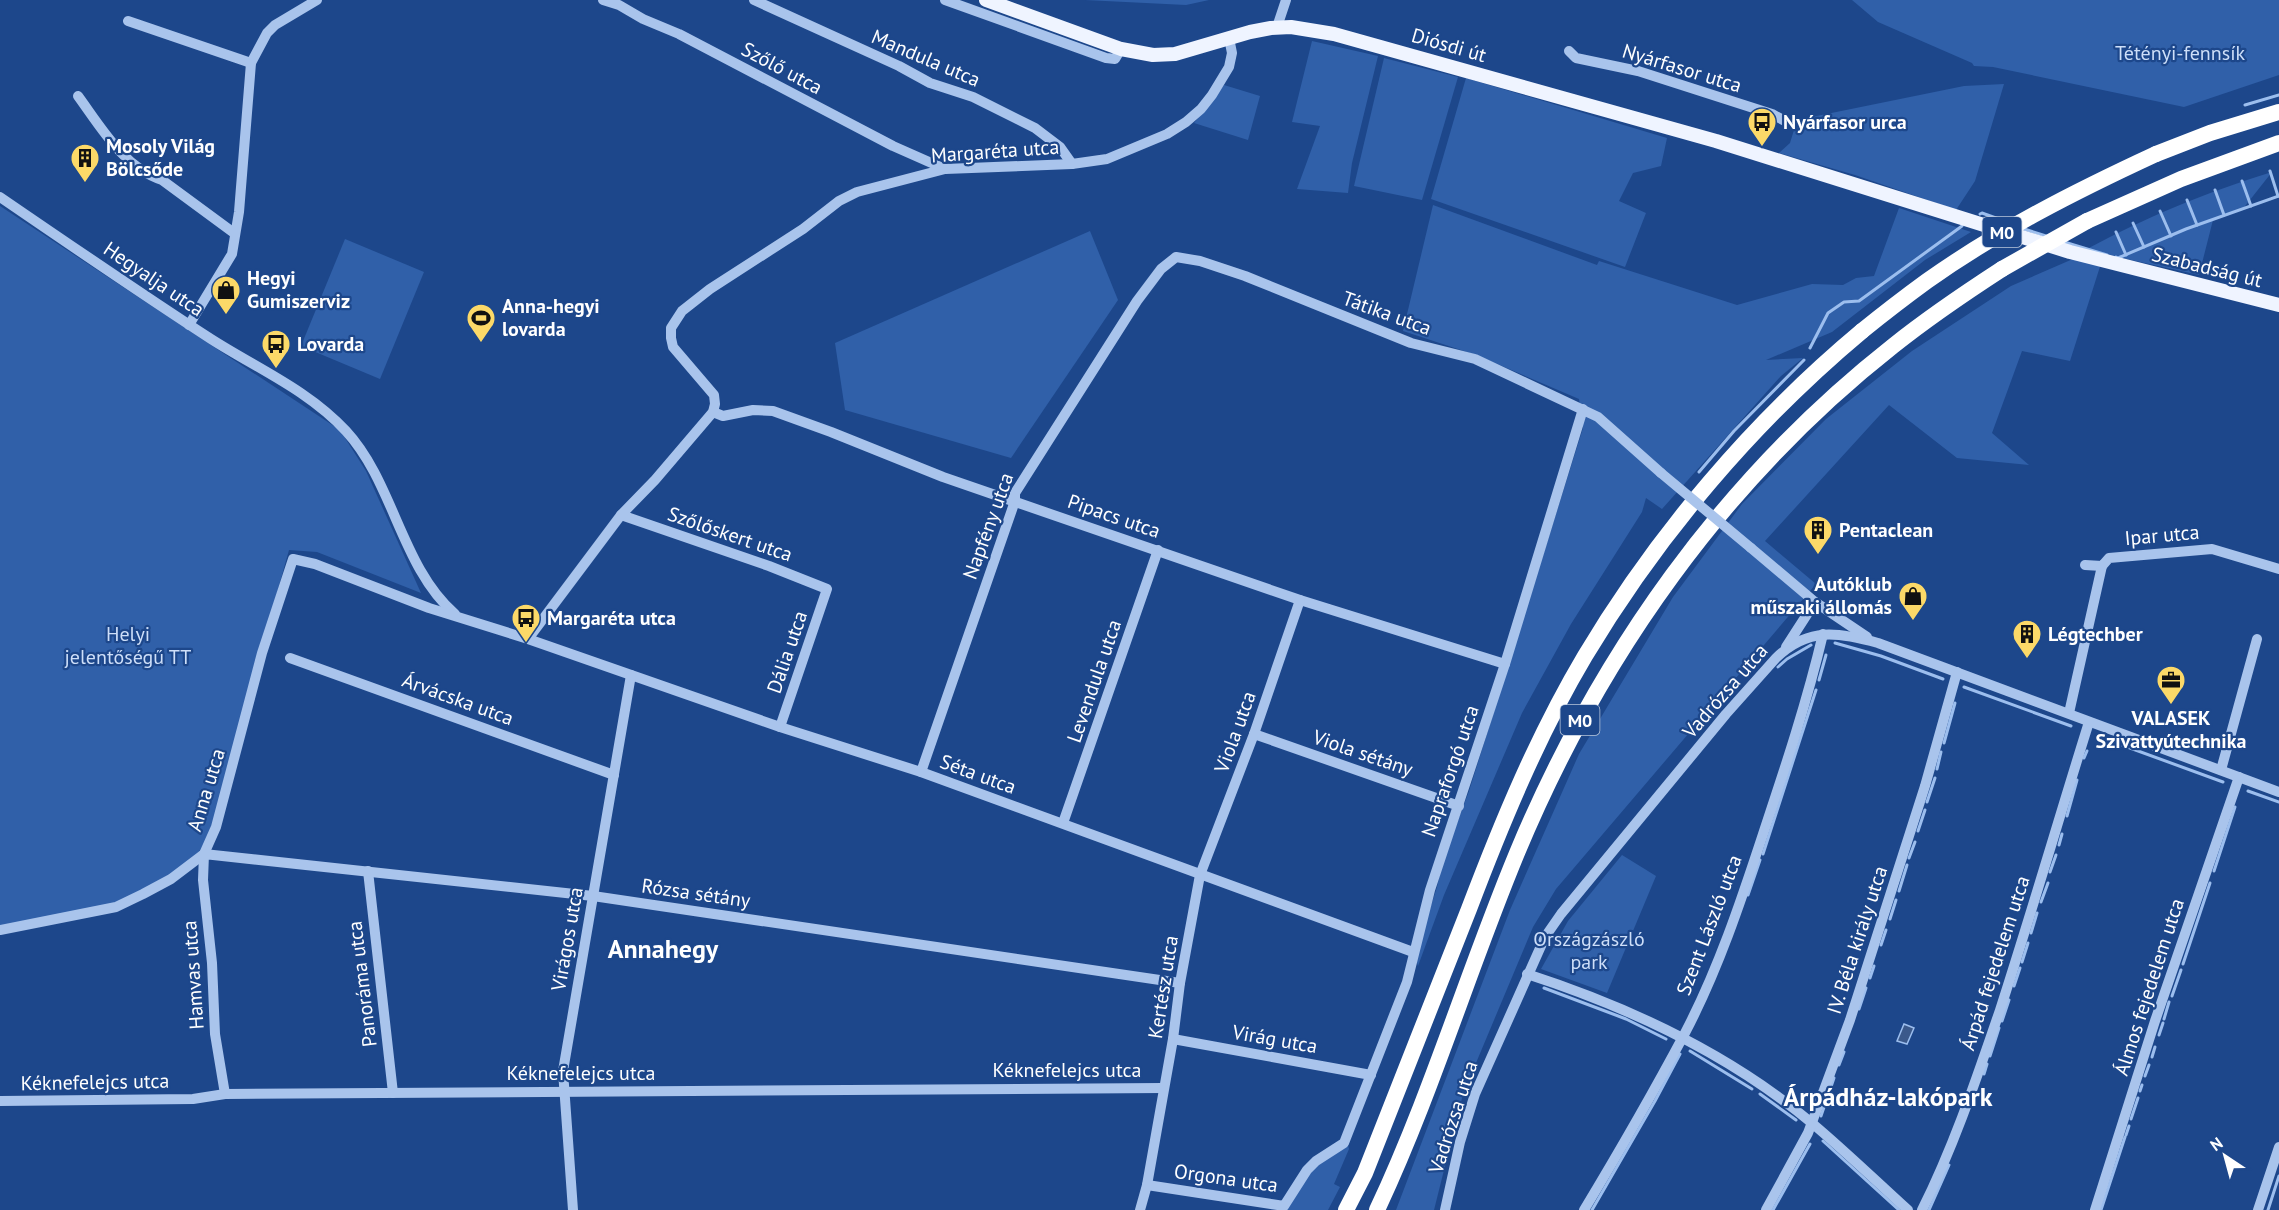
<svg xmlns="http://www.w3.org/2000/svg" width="2279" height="1210" viewBox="0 0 2279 1210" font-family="'PT Sans',sans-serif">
  <rect width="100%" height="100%" fill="#1d478b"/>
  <g fill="#3060a9">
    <path d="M1085,0H1209L1186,5Z"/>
    <path d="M1852,0H2279V75L2184,107L1993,67L1974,66L1972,63L1878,22Z"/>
    <path d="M1312,41L1378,56L1352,163L1348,193L1297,189L1320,126L1292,122Z"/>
    <path d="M1384,58L1458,77L1422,200L1354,186Z"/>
    <path d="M1466,78L1667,138L1661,166L1633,173L1619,201L1646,213L1625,267L1431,199Z"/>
    <path d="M2004,84L1975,181L1956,210L1855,175L1779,153L1790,143L1797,120L1964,86Z"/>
    <path d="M1224,85L1260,96L1248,140L1194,123Z"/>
    <path d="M2272,172L2242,210L2213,220L2199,275L2104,254L2070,361L2022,351L1992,433L2029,465L1957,458L1889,405L1765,541L1816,584L1556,889L1533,927L1463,1094L1434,1210H1396L1510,910L1579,754L1673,597L1742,504L1826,419L1912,351L2011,286L2089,252L2085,250C2147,217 2204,193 2272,172Z"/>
    <path d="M1433,205L1597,265L1599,261L1737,305L1812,284L1843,285L1856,278L1874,276L1899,208L1971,232L1925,260L1832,332L1766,360L1803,358L1781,376L1662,509L1646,498L1642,512L1571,624L1522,713L1444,895L1418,966L1415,955L1437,887L1443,860L1469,791L1583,428L1579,399L1476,355L1403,331Z"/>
    <path d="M0,206L340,430L366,471L421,593L317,552L289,550L204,854L116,907L0,930Z"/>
    <path d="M1090,231L1118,300L1011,458L845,410L835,343Z"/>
    <path d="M345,239L424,272L380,379L301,346Z"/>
    <path d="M1622,855L1656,876L1607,993L1541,969L1568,921Z"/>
    <path d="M1348,1145L1349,1149L1334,1184L1340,1187L1328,1210H1283L1318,1162Z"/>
  </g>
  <path fill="#3b598b" stroke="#9cbeee" stroke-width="1.5" d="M1904,1024L1914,1028L1907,1044L1897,1041Z"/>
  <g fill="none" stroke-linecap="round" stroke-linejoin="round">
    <g stroke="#9cbeee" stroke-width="3">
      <path d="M2245,105L2279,95"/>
      <path d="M2270,171L2278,196"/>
      <path d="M2242,181L2251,206"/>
      <path d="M2215,190L2224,215"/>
      <path d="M2187,200L2197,225"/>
      <path d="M2160,211L2171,236"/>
      <path d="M1980,214L1982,213L2007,222"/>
      <path d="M2133,223L2144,247"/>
      <path d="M2021,228L2046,236"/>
      <path d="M2116,232L2126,255"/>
      <path d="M2064,242L2107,255"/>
      <path d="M2116,257L2118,258L2186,229L2279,196"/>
      <path d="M1810,348L1828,313L1844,302L1859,301L1962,226"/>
      <path d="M1699,472L1734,431L1804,360"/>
      <path d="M1835,643L1881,656L1943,679"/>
      <path d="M1778,667L1787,659L1811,645"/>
      <path d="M1819,680L1826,655"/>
      <path d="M1964,687L2071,726"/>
      <path d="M2097,736L2223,782"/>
      <path d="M1944,743L1955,703"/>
      <path d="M2084,758L2087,751"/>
      <path d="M1937,769L1941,752"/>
      <path d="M2248,791L2279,802"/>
      <path d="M1927,802L1935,778"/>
      <path d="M2067,816L2077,780"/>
      <path d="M1918,831L1925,810"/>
      <path d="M2059,845L2062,834"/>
      <path d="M1763,854L1816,690"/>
      <path d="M1909,858L1915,842"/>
      <path d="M2214,871L2235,807"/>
      <path d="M2050,872L2056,855"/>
      <path d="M1899,891L1907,865"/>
      <path d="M1748,895L1760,860"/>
      <path d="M2041,902L2048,883"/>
      <path d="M1890,919L1896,900"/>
      <path d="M2031,933L2037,913"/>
      <path d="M1881,945L1886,930"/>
      <path d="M2022,962L2028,943"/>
      <path d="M2183,964L2210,883"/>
      <path d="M1870,978L1874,966"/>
      <path d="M2014,986L2020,968"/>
      <path d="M1544,988L1626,1019L1666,1039"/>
      <path d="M2172,996L2181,970"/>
      <path d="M1859,1009L1866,988"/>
      <path d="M2164,1019L2169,1002"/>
      <path d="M2002,1021L2009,1000"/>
      <path d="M2159,1035L2163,1023"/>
      <path d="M1690,1051L1752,1089"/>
      <path d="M1990,1056L1999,1028"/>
      <path d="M2152,1057L2155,1047"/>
      <path d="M1839,1065L1844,1052"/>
      <path d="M1984,1074L1987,1064"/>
      <path d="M2145,1076L2149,1065"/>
      <path d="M2140,1091L2142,1085"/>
      <path d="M1760,1094L1796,1120"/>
      <path d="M1821,1116L1834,1078"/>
      <path d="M2131,1119L2138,1098"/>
      <path d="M2126,1135L2129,1126"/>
      <path d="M1823,1141L1899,1210"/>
      <path d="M1592,1210L1655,1101L1680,1054"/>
      <path d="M1773,1210L1810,1144"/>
      <path d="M1929,1210L1949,1165"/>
      <path d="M2101,1210L2125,1137"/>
      <path d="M2268,1210L2279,1176"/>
    </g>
    <g stroke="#a9c4ec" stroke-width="10">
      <path d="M603,0L619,5L643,19L679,34L893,146L945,169"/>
      <path d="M754,0L899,66L930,83L973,97L1035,128L1060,147L1072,164"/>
      <path d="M945,0L1106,58L1115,59L1121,49"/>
      <path d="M128,21L251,63"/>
      <path d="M1277,27L1286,0"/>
      <path d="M1569,51L1576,58L1638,71L1772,114L1785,121"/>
      <path d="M78,96C100,126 124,168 162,180L234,233"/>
      <path d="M0,197C70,245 140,293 211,339C258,369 308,390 346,431C394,483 401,567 455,614"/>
      <path d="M189,325L232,254L239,212L251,63L267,33L275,25L317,0"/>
      <path d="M713,412L723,416L753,410L773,411L831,432L943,477L1300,600L1505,664"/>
      <path d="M621,515L769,566L827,589L780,727"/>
      <path d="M1751,548L1815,602L1867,637"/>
      <path d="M2085,565L2102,566L2109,558L2212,549L2279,569"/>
      <path d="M528,639L621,515L655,480L713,412L715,404L714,395L673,347L671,338V328L682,311L710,289L803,229L839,201L857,192L945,169L1072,164L1107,159L1167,134L1186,122L1201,109L1212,95L1229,67L1232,53L1229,38"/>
      <path d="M1786,647L1815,602"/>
      <path d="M290,658L614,775"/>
      <path d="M2069,713L2102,566"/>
      <path d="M1254,734L1459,806"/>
      <path d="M2221,770L2257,639"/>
      <path d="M921,772L1015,501V493L1137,301L1161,269L1176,257L1200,261L1245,276L1411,343L1475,359L1598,417L1661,473"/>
      <path d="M1063,823L1158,550"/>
      <path d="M368,871L393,1093"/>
      <path d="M0,930L116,907L143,894L171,879L204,854L216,827L262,653L293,559L315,564L429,608L528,639L780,727L921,772L1413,952"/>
      <path d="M1527,974C1629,1007 1731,1055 1813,1124C1845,1151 1876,1181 1908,1210"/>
      <path d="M1173,1039L1371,1075"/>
      <path d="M225,1094L215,1034L212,963L203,880L204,854L593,896L1180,983"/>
      <path d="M0,1101L193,1099L225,1094L1163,1088"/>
      <path d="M1147,1185L1284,1206L1307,1170L1316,1161L1344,1143L1407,982L1430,890L1505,664L1583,409"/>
      <path d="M573,1210L563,1071L631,675"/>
      <path d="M1140,1210L1147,1185L1173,1039L1180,983L1200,875L1254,734L1300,600"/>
      <path d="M1445,1210L1460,1142L1475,1094L1545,937L1561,914L1726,714L1776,658C1808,627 1838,632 1878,643L2279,792"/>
      <path d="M1584,1210C1619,1152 1653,1093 1685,1033C1718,970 1741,901 1763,834C1785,768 1807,702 1823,634"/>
      <path d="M1766,1210L1808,1133L1850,1020L1925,786L1957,672"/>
      <path d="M1922,1210C1954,1146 1977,1077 2000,1010C2031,914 2059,818 2089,722"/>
      <path d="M2095,1210L2155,1021L2239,777"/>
      <path d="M2258,1210L2279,1147"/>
    </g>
    <path stroke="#eff4ff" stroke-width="14" d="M986,0L1121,49L1153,55L1175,54L1250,32L1271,28L1291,27L1334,34L1716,141L2070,252L2279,305"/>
    <g stroke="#fff" stroke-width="16">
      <path d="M2156,154L2210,133L2279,112"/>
      <path d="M2087,221L2181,179L2279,143"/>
      <path d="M1346,1210L1365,1173C1400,1085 1434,997 1469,909C1502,822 1538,735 1585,656C1658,534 1753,422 1862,331"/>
      <path d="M1377,1210C1431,1095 1468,971 1517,853C1599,656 1724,479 1893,346C1928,318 1965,293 2002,269"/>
    </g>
    <path stroke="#a9c4ec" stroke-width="10" d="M1661,473L1751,548"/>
    <g stroke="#fff" stroke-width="16">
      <path d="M2002,269L2087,221"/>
      <path d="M1862,331C1883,314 1905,297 1927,281C1999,230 2076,191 2156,154"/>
    </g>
  </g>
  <defs>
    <g id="bus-pin" transform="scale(1.5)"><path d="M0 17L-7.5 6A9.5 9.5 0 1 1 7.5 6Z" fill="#fcd968" stroke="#1d478b"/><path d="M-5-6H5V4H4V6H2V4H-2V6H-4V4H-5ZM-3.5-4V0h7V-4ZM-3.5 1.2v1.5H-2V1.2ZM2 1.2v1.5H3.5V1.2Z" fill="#111"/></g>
    <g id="building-pin" transform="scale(1.5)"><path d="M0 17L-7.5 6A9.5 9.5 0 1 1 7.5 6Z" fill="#fcd968" stroke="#1d478b"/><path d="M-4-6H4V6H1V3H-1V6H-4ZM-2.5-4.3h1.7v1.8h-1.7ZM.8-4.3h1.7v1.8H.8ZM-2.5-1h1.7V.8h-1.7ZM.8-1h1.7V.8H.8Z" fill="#111"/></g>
    <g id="shop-pin" transform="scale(1.5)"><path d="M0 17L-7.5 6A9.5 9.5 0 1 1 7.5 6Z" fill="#fcd968" stroke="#1d478b"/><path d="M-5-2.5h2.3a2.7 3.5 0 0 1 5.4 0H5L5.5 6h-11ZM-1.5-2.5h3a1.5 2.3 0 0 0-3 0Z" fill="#111"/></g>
    <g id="stadium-pin" transform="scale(1.5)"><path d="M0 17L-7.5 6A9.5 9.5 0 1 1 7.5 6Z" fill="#fcd968" stroke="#1d478b"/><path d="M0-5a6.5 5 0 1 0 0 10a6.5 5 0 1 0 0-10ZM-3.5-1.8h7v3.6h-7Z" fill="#111"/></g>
    <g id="office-pin" transform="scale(1.5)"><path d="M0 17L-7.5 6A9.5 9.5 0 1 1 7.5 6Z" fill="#fcd968" stroke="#1d478b"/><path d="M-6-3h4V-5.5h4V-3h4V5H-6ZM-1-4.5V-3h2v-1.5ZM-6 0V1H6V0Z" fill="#111"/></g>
  </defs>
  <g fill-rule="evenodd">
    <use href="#bus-pin" x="1762" y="122"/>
    <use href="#building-pin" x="85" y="158"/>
    <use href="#shop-pin" x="226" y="290"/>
    <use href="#stadium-pin" x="481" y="318"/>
    <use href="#bus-pin" x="276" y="344"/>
    <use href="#building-pin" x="1818" y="530"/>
    <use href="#shop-pin" x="1913" y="596"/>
    <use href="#bus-pin" x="526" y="618"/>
    <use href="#building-pin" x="2027" y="634"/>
    <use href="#office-pin" x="2171" y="680"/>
  </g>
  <g text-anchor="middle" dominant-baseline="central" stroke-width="4.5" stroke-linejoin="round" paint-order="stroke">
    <g fill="#1d478b" stroke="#bbc8dc" stroke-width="1.5">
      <rect x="1982.5" y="217" width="39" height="30" rx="4.5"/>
      <rect x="1560.5" y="705" width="39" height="30" rx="4.5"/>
    </g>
    <g font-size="18" font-weight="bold" fill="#fff">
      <text x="2002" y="232">M0</text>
      <text x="1580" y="720">M0</text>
    </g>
    <g font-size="20" fill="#fff" stroke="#1d478b">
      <text transform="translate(1449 45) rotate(16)">Diósdi út</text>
      <text transform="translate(926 58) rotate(23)">Mandula utca</text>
      <text transform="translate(782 68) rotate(28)">Szőlő utca</text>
      <text transform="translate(1682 68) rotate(17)">Nyárfasor utca</text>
      <text transform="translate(995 151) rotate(-4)">Margaréta utca</text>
      <text transform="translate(2207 267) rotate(14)">Szabadság út</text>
      <text transform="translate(154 279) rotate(34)">Hegyalja utca</text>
      <text transform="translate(1387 313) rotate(20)">Tátika utca</text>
      <text transform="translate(1114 516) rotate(19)">Pipacs utca</text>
      <text transform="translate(988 526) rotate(-70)">Napfény utca</text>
      <text transform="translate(730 534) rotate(19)">Szőlőskert utca</text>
      <text transform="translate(2162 535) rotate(-5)">Ipar utca</text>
      <text transform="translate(787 652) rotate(-71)">Dália utca</text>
      <text transform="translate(1094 681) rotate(-71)">Levendula utca</text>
      <text transform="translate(1725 691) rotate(-49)">Vadrózsa utca</text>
      <text transform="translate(458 699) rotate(20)">Árvácska utca</text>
      <text transform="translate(1235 732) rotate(-70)">Viola utca</text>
      <text transform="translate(1363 753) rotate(19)">Viola sétány</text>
      <text transform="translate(1450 771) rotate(-71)">Napraforgó utca</text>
      <text transform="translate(978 774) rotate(20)">Séta utca</text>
      <text transform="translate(206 790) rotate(-73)">Anna utca</text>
      <text transform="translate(696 893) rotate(8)">Rózsa sétány</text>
      <text transform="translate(1709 925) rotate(-69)">Szent László utca</text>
      <text transform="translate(567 939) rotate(-80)">Virágos utca</text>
      <text transform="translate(1857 940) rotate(-72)">IV. Béla király utca</text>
      <text transform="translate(1995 963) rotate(-72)">Árpád fejedelem utca</text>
      <text transform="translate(193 975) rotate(-94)">Hamvas utca</text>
      <text transform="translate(362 984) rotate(-97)">Panoráma utca</text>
      <text transform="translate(1163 987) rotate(-81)">Kertész utca</text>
      <text transform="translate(2149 987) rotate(-72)">Álmos fejedelem utca</text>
      <text transform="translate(1275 1039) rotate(10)">Virág utca</text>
      <text x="1067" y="1070">Kéknefelejcs utca</text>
      <text x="581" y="1073">Kéknefelejcs utca</text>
      <text transform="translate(95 1082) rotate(-1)">Kéknefelejcs utca</text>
      <text transform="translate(1453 1117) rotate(-72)">Vadrózsa utca</text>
      <text transform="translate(1226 1178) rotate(8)">Orgona utca</text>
    </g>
    <g font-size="20" fill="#cedff9" stroke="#1d478b">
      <text x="2180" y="53">Tétényi-fennsík</text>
      <text x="128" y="634">Helyi<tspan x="128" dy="23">jelentőségű TT</tspan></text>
      <text x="1589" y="939">Országzászló<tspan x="1589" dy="23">park</tspan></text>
    </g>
    <g font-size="20" font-weight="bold" fill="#fff" stroke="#1d478b" text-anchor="start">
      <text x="1783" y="122">Nyárfasor urca</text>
      <text x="106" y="146">Mosoly Világ<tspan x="106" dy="23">Bölcsőde</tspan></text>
      <text x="247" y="278">Hegyi<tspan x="247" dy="23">Gumiszerviz</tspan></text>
      <text x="502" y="306">Anna-hegyi<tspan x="502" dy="23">lovarda</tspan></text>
      <text x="297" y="344">Lovarda</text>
      <text x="1839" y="530">Pentaclean</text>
      <text x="1892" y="584" text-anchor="end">Autóklub<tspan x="1892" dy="23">műszaki állomás</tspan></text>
      <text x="547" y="618">Margaréta utca</text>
      <text x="2048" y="634">Légtechber</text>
      <text x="2171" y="718" text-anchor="middle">VALASEK<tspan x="2171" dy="23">Szivattyútechnika</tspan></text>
    </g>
    <g font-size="26" font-weight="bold" fill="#fff" stroke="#1d478b">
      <text x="663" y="948">Annahegy</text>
      <text x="1888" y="1096">Árpádház-lakópark</text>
    </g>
  </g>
  <g transform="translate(2225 1156) rotate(324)" stroke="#1d478b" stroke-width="4.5" paint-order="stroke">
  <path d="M0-4.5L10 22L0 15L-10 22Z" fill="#ffffff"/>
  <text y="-9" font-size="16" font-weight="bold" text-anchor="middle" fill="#ffffff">N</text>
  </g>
</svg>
